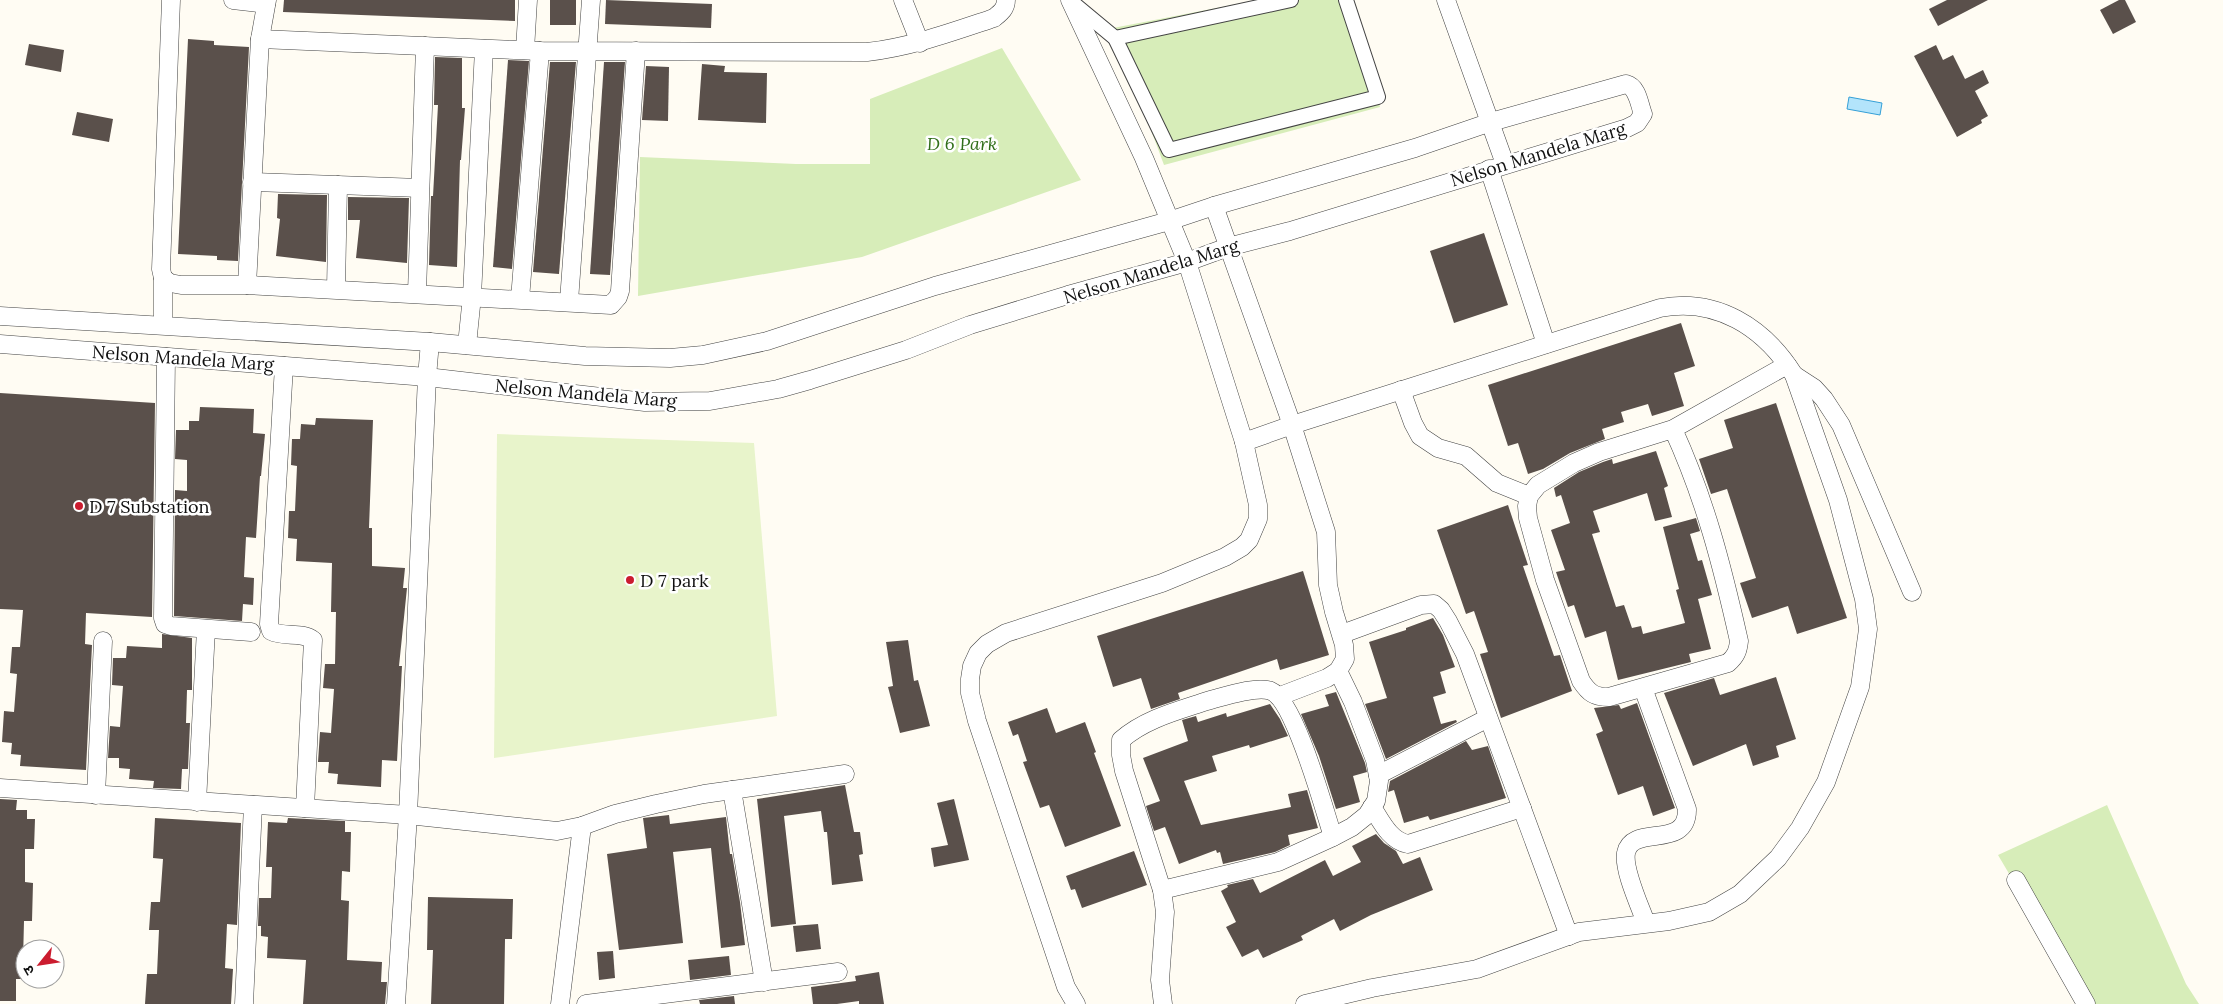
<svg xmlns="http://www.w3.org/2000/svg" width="2223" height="1004" viewBox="0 0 2223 1004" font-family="Lora,'Noto Sans Devanagari',serif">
  <rect width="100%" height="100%" fill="#fffcf3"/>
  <g fill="#d7edb9">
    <path d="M1258,0H1347L1380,107L1164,165L1113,28Z"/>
    <path d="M1002,48L1081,180L862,257L638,296L640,157L796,164H870V99Z"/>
    <path d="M2107,805L2186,984L2199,1004H2086L1998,855Z"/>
  </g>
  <path fill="#e8f4cb" d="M497,434L754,443L777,716L494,758Z"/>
  <path fill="#b3e4fb" stroke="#35a0d7" d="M1849,97L1882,103L1880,115L1847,109Z"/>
  <g fill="#5a504b">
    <path d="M284,0H515V21L283,12Z"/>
    <rect x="550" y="0" width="26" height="25"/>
    <path d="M606,0L712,4L711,28L605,24Z"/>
    <path d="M1947,0H1988L1938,26L1929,9Z"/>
    <path d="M2119,0H2125L2136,22L2113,34L2100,10Z"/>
    <path d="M188,39L214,41V45L249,47L238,261L217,260V256L178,254Z"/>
    <path d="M29,44L64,50L61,72L25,65Z"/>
    <path d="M1936,45L1943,60L1953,55L1965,79L1983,70L1989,83L1975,91L1988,116L1981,120L1982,123L1957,137L1914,56Z"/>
    <path d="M435,57L462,58V108H465L461,160H460L457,267L429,265L431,196H433L438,105H434Z"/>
    <path d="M508,60L529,61L512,269L493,267Z"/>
    <path d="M550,62H576L559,274L533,272Z"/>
    <path d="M604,62H625L610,275L590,274Z"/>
    <path d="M702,64L725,66L724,72L767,73L766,123L698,120Z"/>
    <path d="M646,66L669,67L668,121L642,120Z"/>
    <path d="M77,112L113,119L109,142L72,135Z"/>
    <path d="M278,194L327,195L326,262L276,256L280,219L277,218Z"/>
    <path d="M348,197L409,198L407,263L356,258L360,220H348Z"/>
    <path d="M1484,233L1508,305L1454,323L1430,251Z"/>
    <path d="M1681,323L1695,366L1674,373L1684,406L1652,416L1648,404L1621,412L1624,422L1602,429L1605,439L1570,453L1543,469L1528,474L1518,443L1508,446L1488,385Z"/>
    <path d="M0,393L155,403L152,617L86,613L85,644L92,645L86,770L20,766L21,755L11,754L12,743L2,742L4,711L14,712L17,674L10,673L12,647H20L23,610L0,609Z"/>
    <path d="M1776,403L1847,618L1797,634L1788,606L1752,618L1740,583L1756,578L1727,489L1711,494L1699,459L1733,448L1724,420Z"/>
    <path d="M200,407L254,409L253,433L265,434L261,476H260L256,538L246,537L244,577L254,578L253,605L243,604L242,621L174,616L175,490L187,491V460L175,459L176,430H189V421H199Z"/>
    <path d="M316,418L373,420L369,528H372V566L405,568L403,588H407L399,666H402L397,761L382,760L381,787L337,784L338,774L328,773L329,762H318L320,732L331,733L334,689L323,688L325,664H335L336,612H331L332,563L296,561L297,539L288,538L289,511H295L297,466L291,465L292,439H300L301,424L315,425Z"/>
    <path d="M1656,451L1668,486L1664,488L1672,517L1655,521L1647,493L1593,511L1600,532L1592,534L1616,607L1624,605L1632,628L1641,626L1643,634L1685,623L1676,590L1679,589L1663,527L1696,518L1700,531L1690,534L1698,561L1702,560L1712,595L1698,599L1711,649L1689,654L1691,662L1618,680L1606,631L1585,638L1574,605L1568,607L1556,572L1565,570L1551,530L1570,523L1561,495L1556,497L1554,488L1579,472L1603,462L1612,459L1613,464Z"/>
    <path d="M1508,505L1528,565L1523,566L1554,656L1560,655L1572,691L1501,718L1480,654L1488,652L1474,611L1466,614L1437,530Z"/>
    <path d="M1303,571L1329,655L1280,670L1277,659L1178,693L1180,699L1151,709L1141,678L1113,687L1097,636Z"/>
    <path d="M1433,618L1443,635L1455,667L1440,672L1446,693L1433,697L1441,724L1456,720L1457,722L1386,759L1365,704L1387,698L1369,642L1406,630V628Z"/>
    <path d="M162,634L192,638V690H187L186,723H190L188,769H182L181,789L153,788L154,781L129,779L130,769L119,768V758H108L110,726L120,727L123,686L112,685L113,658H126L127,646L162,648Z"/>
    <path d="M908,640L914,681L918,680L930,726L900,733L888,687L893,686L886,642Z"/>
    <path d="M1776,677L1796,739L1776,746L1779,757L1753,766L1746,744L1693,766L1664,693L1714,678L1720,695Z"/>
    <path d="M1336,692L1365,763L1367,772L1353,776L1360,802L1336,809L1319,756L1301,714L1329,706L1325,695Z"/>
    <path d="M1637,703L1675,808L1653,816L1643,786L1618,795L1596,734L1603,731L1594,708L1619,705L1621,709Z"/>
    <path d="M1270,704L1280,719L1288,736L1250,748L1249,745L1212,756L1217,771L1184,781L1201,825L1291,807L1288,794L1307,790L1318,828L1288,835L1290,845L1275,852L1223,864L1220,852L1217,853L1216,850L1179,864L1165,827L1154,831L1146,806L1160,801L1143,758L1188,741L1182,720L1196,716L1198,722L1226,713L1227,717Z"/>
    <path d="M1047,708L1056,733L1085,722L1096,752L1094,753L1121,826L1065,847L1049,805L1040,808L1023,762L1027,761L1018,734L1013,736L1008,722Z"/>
    <path d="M1466,741L1472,750L1488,746L1506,798L1430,820L1428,816L1404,823L1394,790L1388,792L1390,781Z"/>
    <path d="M845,785L854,832H860L863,854L859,855L863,881L832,885L827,832H824L821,811L784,816L796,924L771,927L757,799Z"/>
    <path d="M0,799L17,800L16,810H27V819H35L34,849H25V882L33,883L32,921H24L23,961H25V979H16V1001H0Z"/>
    <path d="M954,799L969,860L934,867L931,848L948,845L937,803Z"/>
    <path d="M669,815L670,824L726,817L730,854H732L740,902L745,945L721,948L711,848L673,852L683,943L619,950L607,854L647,848L643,818Z"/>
    <path d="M155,818L241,823L237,925L227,924L225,968L233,969L231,1004H145L147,974H157L159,930H149L151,902H160L163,859L153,858Z"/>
    <path d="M288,818L345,821V832H351L350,872L342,871L341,900L349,901L347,960L382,962L381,982H387L385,1004H303L306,960L267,958L268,937L261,936V926H258L259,898H271L272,867H266L268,822L287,823Z"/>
    <path d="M1376,834L1384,843L1396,851L1403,864L1420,857L1433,890L1371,915L1340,931L1334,919L1301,936L1303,940L1263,958L1258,949L1242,957L1226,927L1236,922L1221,891L1228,887L1227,885L1253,879L1260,893L1325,860L1333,876L1361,862L1352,846Z"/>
    <path d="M1134,851L1147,885L1082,908L1075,889L1071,890L1066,876Z"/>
    <path d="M428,897L513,899L512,939H505L504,1004H431L433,950H427Z"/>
    <path d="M818,924L821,949L796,952L793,926Z"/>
    <path d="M613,951L615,978L599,980L597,952Z"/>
    <path d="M729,956L731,975L690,980L688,960Z"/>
    <path d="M879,972L884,1004H859V1001L837,1004H813L811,987L856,981L855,976Z"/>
    <path d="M734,996L735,1004H700L699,1000Z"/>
  </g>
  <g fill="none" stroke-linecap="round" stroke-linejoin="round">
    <g stroke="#434343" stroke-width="16">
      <g id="pedestrian">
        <path d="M1073,3L1115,38L1169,150L1378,97L1346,0"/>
        <path d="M1115,38L1291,0"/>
      </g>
    </g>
    <g stroke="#434343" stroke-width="19">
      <g id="minor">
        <path d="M233,0L266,4"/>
        <path d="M903,0L920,43"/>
        <path d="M1070,0L1144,158L1187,262L1244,442L1258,505V519L1249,540L1242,547L1225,557L1162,583L1006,633L987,644L978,653L972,666L970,679V693L977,721L1066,987L1076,1004"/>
        <path d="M1446,0L1505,164"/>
        <path d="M260,39L540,51L867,52C911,47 952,32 994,18C1000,13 1006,9 1006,0"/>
        <path d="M525,50L528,0"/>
        <path d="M1489,169L1546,344"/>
        <path d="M252,182L420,188"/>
        <path d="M1214,206L1292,425L1326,532L1328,585L1334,612L1344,645L1345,659L1338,671L1327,678L1280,696"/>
        <path d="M163,278L170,283L181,285H247L611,305L618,297L620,291L636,51"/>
        <path d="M247,285L260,39L267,0"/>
        <path d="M336,289L338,185"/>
        <path d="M417,293L425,46"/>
        <path d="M520,299L540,51"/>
        <path d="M569,301L591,0"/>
        <path d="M0,316L430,342L585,356L670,358L703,355L767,341L935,286L1169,221L1214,206L1415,148L1491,122L1626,84C1638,87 1639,104 1643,114L1637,123L1627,128L1290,231L1228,247L1187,262L1068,295L970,325L906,350L810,380L778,389L710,401L645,402L427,377L0,344"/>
        <path d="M163,325V278L161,269L171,0"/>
        <path d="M467,345L472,296L484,49"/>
        <path d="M166,357L163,618L165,624L171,626L251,632"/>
        <path d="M284,366L269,624L271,631C284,638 301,631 313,640L305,808"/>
        <path d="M1794,375L1814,388L1824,399L1841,425L1912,592"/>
        <path d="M1401,390L1413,423L1420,436L1438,448L1466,456L1497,483L1529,496"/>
        <path d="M1673,429C1705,499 1722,565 1739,641C1738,651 1736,656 1728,663L1609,697C1594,697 1589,693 1581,681L1545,580L1528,518L1527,506L1529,496L1538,485L1574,463L1599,452L1673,429L1787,365"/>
        <path d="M1244,442L1292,425L1660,308C1716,297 1764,327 1794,375L1838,500L1864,599L1868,629L1860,687L1826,782L1800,828L1778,858L1740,894L1709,912L1669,921L1579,932L1477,969L1372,988L1305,1004"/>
        <path d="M1342,634L1421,605L1434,604L1441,610L1448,621L1465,654L1569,936"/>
        <path d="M1643,688L1687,809C1688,851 1632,823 1626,853C1623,870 1640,906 1646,923"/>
        <path d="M1378,775L1488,718"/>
        <path d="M0,788L408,815L557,831L582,826L615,814L656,804L704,794L845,774"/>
        <path d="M732,790L764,982"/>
        <path d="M96,795L103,641"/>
        <path d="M197,802L206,629"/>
        <path d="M1372,807C1381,821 1390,841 1408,844L1522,808"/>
        <path d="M2016,880L2086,1004"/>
        <path d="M1162,890L1278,862L1333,837L1352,827L1367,815L1376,801L1379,781L1375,760L1353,702L1338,671"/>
        <path d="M244,1004L253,805"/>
        <path d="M396,1004L408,815L427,377L430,342"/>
        <path d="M560,1004L582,826"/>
        <path d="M586,1004L838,972"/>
        <path d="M1163,1004L1160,980L1165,912L1162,890L1124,771L1121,755V740C1145,719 1177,711 1207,701C1223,697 1256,685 1271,691C1295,701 1324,809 1333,837"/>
      </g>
    </g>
    <use href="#pedestrian" stroke="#fff" stroke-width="14"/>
    <use href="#minor" stroke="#fff" stroke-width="18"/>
  </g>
  <g fill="#cb1c2f" stroke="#fff" stroke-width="2">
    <circle cx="79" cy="506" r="5"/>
    <circle cx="630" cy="580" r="5"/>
  </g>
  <g text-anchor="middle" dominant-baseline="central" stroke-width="5" stroke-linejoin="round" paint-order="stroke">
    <g font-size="18" font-style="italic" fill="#306e1a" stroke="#fff">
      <text x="962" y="143">D 6 Park</text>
    </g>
    <g font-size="18" fill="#101010" stroke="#fff">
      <text transform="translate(1538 154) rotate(-17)">Nelson Mandela Marg</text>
      <text transform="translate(1151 271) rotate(-17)">Nelson Mandela Marg</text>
      <text transform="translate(183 358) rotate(4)">Nelson Mandela Marg</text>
      <text transform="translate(586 393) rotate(5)">Nelson Mandela Marg</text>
    </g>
    <g font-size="18" fill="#101010" stroke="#fff" text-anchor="start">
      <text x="89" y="506">D 7 Substation</text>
      <text x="640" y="580">D 7 park</text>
    </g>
  </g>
  <g transform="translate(40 964) rotate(240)"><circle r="24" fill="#ffffff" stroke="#9f9f9f"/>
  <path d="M0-4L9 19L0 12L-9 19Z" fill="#cb1c2f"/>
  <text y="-8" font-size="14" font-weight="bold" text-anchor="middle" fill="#101010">उ</text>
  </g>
</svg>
